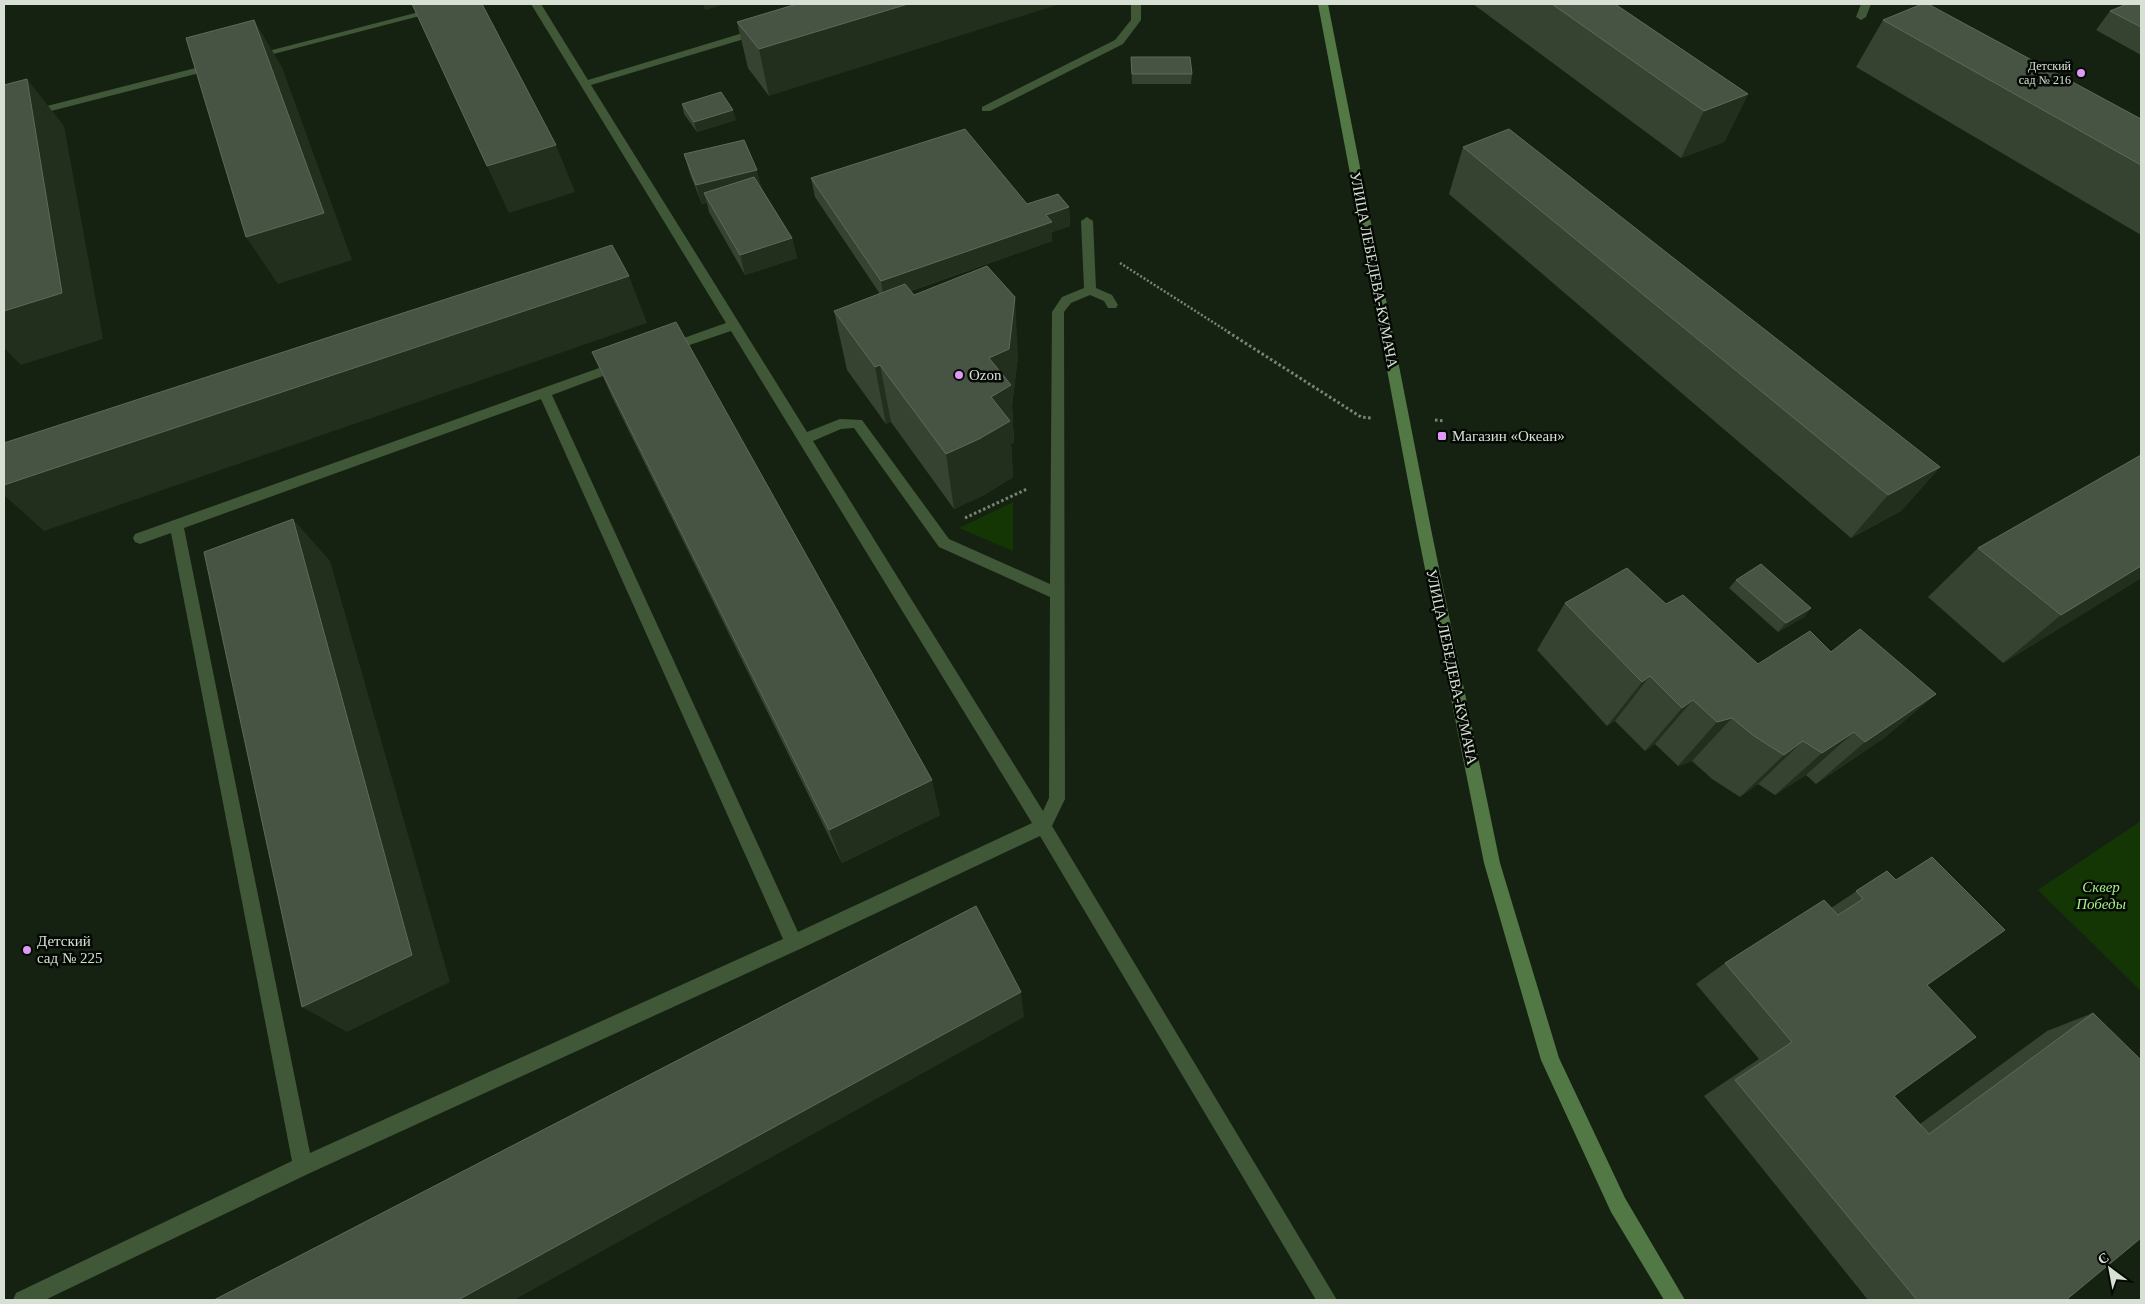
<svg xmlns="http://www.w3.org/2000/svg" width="2145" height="1304" viewBox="0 0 2145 1304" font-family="'Times New Roman',serif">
  <rect width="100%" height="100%" fill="#152211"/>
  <g fill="#143604">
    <path d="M1013,502V551L959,528Z"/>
    <path d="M2141,821V991L2038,890Z"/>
  </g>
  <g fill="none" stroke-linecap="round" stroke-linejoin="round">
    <path stroke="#7a8476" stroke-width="2.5" stroke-dasharray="2 2" stroke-linecap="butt" d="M1120,263L1230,333"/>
    <g stroke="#7a8476" stroke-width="3" stroke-dasharray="2.5 2.5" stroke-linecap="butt">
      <path d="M1228,332L1361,417L1371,418"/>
      <path d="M1435,420L1445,421"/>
      <path d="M965,518L1027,489"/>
    </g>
    <g fill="#405838" fill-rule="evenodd">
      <path d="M450,4H466L254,59L249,56Z"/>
      <path d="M531,4H541L588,80L756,29H764V33L591,85L807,432L840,419L862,420L949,539L1050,584L1052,312L1062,297L1084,288L1081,221L1087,217L1093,221L1096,288L1112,295L1118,305L1116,308H1108L1104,301L1090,295L1071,303L1064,312L1065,799L1052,826L1337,1300H1316L1040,836L800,949L310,1173L45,1300H13L16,1293L292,1161L171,533L140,544L135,542L133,538L135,534L616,362H624L626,365L624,368L552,395L798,932L1032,823L731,331L672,351H664L662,348L664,345L726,323ZM541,399L783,939L310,1153L184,528ZM854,428L939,547L1050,597L1049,798L1043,811L813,441L841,429Z"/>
      <path d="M1131,4H1141V20L1123,44L990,111H982V107L1115,40L1131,20Z"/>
      <path d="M1861,4H1871L1866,17L1861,20L1856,17Z"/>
      <path d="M215,63L220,66L219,68L4,123V117Z"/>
    </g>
    <path fill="#527845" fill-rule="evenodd" d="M1318,4H1328L1432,534L1500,863L1559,1058L1625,1198L1685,1300H1664L1611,1212L1541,1060L1484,863L1418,534Z"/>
  </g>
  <g fill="#364331">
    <path d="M797,4L769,96L748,68L737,22Z"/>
    <path d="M1473,4H1615L1748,94L1724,142L1681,158Z"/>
    <path d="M2141,4V55L2096,30L2110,11Z"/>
    <path d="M1883,20L2141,119V235L1856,67Z"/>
    <path d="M1131,57L1192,74L1191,84H1132Z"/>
    <path d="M682,104L736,120L697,132L684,114Z"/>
    <path d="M1463,147L1940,467L1901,511L1851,538L1449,194Z"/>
    <path d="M684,154L762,189L792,238L797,258L745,275L709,212L707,203L702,204L690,174Z"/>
    <path d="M811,178L1027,204L1069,207L1070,226L1052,232V241L911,291L914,295L1018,356L1012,406L1014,442L1011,444L1013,477L984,495L954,509L891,422L886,424L847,370L834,311L880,294L815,197Z"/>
    <path d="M592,352L940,815L842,863L612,397Z"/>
    <path d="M2141,455V578L2003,663L1928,597L1978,548Z"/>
    <path d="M1736,580L1811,608L1804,617L1778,632L1729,588Z"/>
    <path d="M1565,603L1666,604L1758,664L1831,652L1936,694L1884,738L1816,784L1806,775L1775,795L1758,784L1740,797L1712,779L1692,761L1678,766L1655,744L1645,751L1615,721L1607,726L1537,650Z"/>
    <path d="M1887,871L1927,985L1894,1096L1920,1124L2047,1031L2093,1013L2066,1300H1868L1704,1096L1759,1059L1696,984L1725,963L1831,908Z"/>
  </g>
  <g fill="#222f1d">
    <path d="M703,4H726L705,10Z"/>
    <path d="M908,4H1060L769,96L759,49Z"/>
    <path d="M254,20L282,67L352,260L278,284L246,237Z"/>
    <path d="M27,79L64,126L103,339L21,365L4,348V311Z"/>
    <path d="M1748,94L1724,142L1681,158L1704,111Z"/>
    <path d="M733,110L736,120L697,132L694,122Z"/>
    <path d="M556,145L575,192L509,213L487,166Z"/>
    <path d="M757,170L762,189L704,193L707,203L702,204L696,185Z"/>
    <path d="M1069,207L1070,226L1052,232V241L884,300L881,281L1046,215Z"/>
    <path d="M792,238L797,258L745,275L740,255Z"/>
    <path d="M629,276L647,323L44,531L4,495V485Z"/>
    <path d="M1015,297L1018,356L1012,406L1014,442L1011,444L1013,477L984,495L954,509L946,454Z"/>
    <path d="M880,365L891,422L886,424L875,367Z"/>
    <path d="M1940,467L1901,511L1851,538L1888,495Z"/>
    <path d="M293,519L330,561L450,982L347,1032L302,1007Z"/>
    <path d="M2141,566V578L2003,663L2061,615Z"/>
    <path d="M1811,608L1804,617L1778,632L1786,623Z"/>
    <path d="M1650,676L1615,721L1607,726L1642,682Z"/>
    <path d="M1936,694L1884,738L1816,784L1865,742Z"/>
    <path d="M1693,700L1655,744L1645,751L1682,708Z"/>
    <path d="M1732,718L1692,761L1678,766L1717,722Z"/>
    <path d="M1854,732L1806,775L1775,795L1822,753Z"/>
    <path d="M1803,741L1758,784L1740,797L1784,755Z"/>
    <path d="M932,780L940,815L842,863L829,830Z"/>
    <path d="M1021,992L1024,1017L514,1300H458Z"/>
  </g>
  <g fill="#485443" stroke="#5e6a5a">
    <path d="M412,4H482L556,145L487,166Z"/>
    <path d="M797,4H908L759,49L737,22Z"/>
    <path d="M1552,4H1615L1748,94L1704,111Z"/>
    <path d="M1922,4H1928L2141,119V165L1883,20Z"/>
    <path d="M2127,4H2141V27L2110,11Z"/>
    <path d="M254,20L324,213L246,237L186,38Z"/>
    <path d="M1131,57H1190L1192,74H1132Z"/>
    <path d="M27,79L62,293L4,311V85Z"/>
    <path d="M721,92L733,110L694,122L682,104Z"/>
    <path d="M965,129L1027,204L1058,194L1069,207L1046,215L1052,222L881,281L811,178Z"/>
    <path d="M1509,129L1940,467L1888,495L1463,147Z"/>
    <path d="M744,140L757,170L696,185L684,154Z"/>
    <path d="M754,177L792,238L740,255L704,193Z"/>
    <path d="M612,245L629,276L4,485V443Z"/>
    <path d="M987,266L1015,297L1009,349L989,358L1011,385L991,397L1010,421L979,439L946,454L880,365L875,367L834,311L905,284L914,295Z"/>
    <path d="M676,322L932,780L829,830L592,352Z"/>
    <path d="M2141,455V566L2061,615L1978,548Z"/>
    <path d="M293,519L412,955L302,1007L204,552Z"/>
    <path d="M1761,564L1811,608L1786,623L1736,580Z"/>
    <path d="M1627,568L1666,604L1683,595L1758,664L1810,631L1831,652L1860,629L1936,694L1865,742L1854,732L1822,753L1803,741L1784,755L1754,736L1732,718L1717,722L1693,700L1682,708L1650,676L1642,682L1565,603Z"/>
    <path d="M1932,857L2005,930L1927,985L1976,1037L1894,1096L1929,1134L2093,1013L2141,1060V1238L2066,1300H1917L1735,1080L1792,1042L1725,963L1824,900L1838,915L1863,899L1856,891L1887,871L1896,880Z"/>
    <path d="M976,906L1021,992L458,1300H214Z"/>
  </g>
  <g fill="#dd99f3" stroke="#050904" stroke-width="2">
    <circle cx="2081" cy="73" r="5"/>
    <circle cx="959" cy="375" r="5"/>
    <rect x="1437" y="431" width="10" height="10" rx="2.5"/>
    <circle cx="27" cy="950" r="5"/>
  </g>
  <g text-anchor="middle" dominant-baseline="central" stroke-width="5" stroke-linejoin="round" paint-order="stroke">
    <g font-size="12" fill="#d8e0d5" stroke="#050904" text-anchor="end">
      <text x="2071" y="66">Детский<tspan x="2071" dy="14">сад № 216</tspan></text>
    </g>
    <g font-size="15" fill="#d8e0d5" stroke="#050904">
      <text transform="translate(1374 270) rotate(79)">УЛИЦА ЛЕБЕДЕВА-КУМАЧА</text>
      <text transform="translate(1452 667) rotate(78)">УЛИЦА ЛЕБЕДЕВА-КУМАЧА</text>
    </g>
    <g font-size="15" fill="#d8e0d5" stroke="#050904" text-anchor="start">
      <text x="969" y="375">Ozon</text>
      <text x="1452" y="436">Магазин «Океан»</text>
      <text x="37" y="941">Детский<tspan x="37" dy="17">сад № 225</tspan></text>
    </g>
    <g font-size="15" font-style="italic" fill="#a2f086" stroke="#050904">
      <text x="2101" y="887">Сквер<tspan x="2101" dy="17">Победы</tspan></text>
    </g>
  </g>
  <rect width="2145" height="1304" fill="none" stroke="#d8e0d5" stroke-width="10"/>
  <g transform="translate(2110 1269) rotate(328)" stroke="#050904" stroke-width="4" paint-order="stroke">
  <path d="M0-4L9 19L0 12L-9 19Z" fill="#d8e0d5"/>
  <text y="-8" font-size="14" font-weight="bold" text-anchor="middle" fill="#d8e0d5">С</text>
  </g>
</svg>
